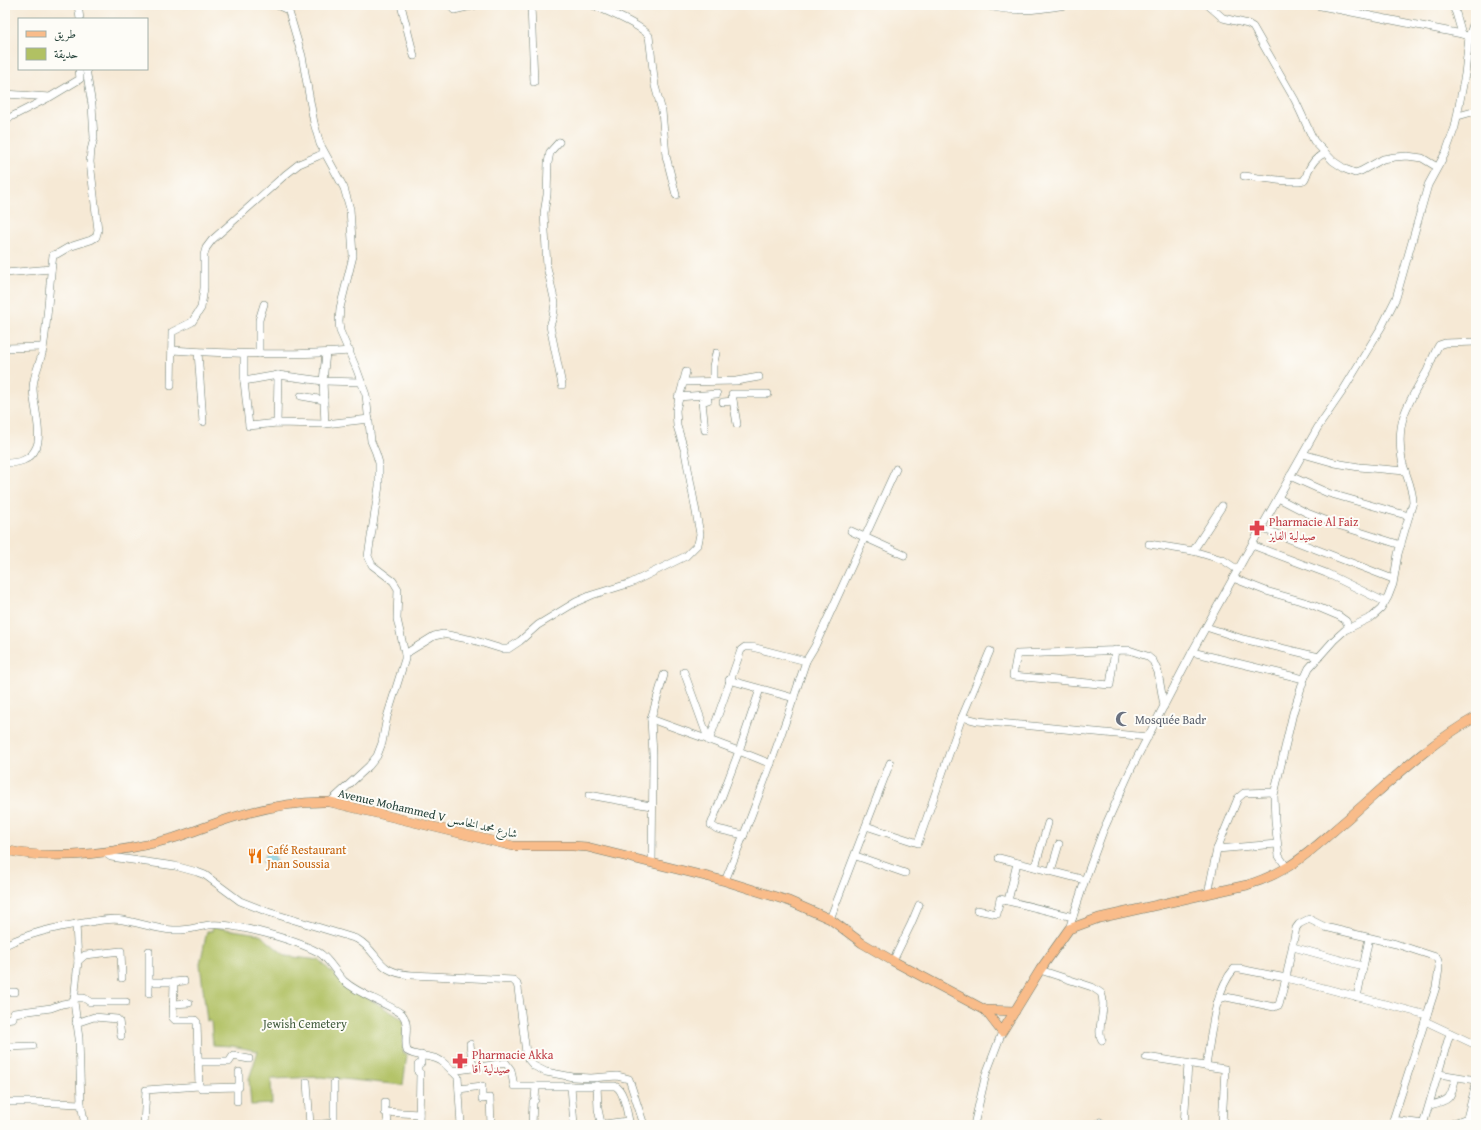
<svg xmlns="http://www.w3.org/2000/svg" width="1481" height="1130" viewBox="0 0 1481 1130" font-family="'Gentium Book Plus',Amiri,serif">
  <rect width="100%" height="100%" fill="#fdfcf7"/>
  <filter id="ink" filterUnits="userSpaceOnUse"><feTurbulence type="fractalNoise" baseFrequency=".025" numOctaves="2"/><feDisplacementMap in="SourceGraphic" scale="8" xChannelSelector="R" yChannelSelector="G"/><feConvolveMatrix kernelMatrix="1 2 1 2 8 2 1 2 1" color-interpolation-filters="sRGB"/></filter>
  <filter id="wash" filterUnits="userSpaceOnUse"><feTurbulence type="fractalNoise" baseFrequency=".012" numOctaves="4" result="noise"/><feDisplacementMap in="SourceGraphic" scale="16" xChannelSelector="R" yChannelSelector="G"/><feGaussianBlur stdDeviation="0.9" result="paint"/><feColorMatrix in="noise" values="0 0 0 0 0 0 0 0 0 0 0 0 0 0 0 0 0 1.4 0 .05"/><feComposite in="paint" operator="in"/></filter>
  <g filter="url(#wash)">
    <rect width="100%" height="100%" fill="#f6e9d5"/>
    <path fill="#b1c163" stroke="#687f4c" d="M212,927L259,934L286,956L319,960L342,982L404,1020L403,1052L407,1055L403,1085L321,1077L271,1079L272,1104L251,1105L249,1079L258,1051L232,1046L213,1045L211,1021H207L200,964L207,931H212Z"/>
    <path fill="#5bc0d8" stroke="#3d7e86" d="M271,853L272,855L275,856L276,862H273L272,866L270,864L267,866L266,863H263V860L265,859L264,857L265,854H268Z"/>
  </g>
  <g filter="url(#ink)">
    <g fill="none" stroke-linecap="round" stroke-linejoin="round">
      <g stroke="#6a796c" stroke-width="8">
        <g id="minor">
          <path d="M78,5L80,19"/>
          <path d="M277,5L288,10"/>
          <path d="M292,5L288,10L289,12L302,56L314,123L320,144L344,188L350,209L353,256L340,308L339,322L340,331L357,370L366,395L371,441L376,453L379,463V486L368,556L372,565L393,581L398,589L397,619L405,654V659L387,717L382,743L377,756L369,766L330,802"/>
          <path d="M401,5L414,56"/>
          <path d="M451,5L453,9L454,10L476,5"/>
          <path d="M531,5L534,82"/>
          <path d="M593,5C606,11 642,25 649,36L655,86L662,111L666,156L676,195"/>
          <path d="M984,5C1015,13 1035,10 1066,5"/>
          <path d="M1208,5L1223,18L1248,24L1253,27L1295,100L1314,141L1333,161L1345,169L1355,173L1361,171L1383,159L1395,157L1407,156L1422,158L1437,167"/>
          <path d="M1316,5L1462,34L1476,40"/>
          <path d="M1452,5L1456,13L1462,34"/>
          <path d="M5,94L50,97L80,79L79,69"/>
          <path d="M1458,116L1476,111"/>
          <path d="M5,120L48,98"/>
          <path d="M559,142L550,152L548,163L547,195L544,213L547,267L555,303L553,317L550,326L562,385"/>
          <path d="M1244,176C1253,177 1300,184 1304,180C1306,178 1307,174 1308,171C1312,163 1316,157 1325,153"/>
          <path d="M5,273L51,269"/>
          <path d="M5,348L43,347"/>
          <path d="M172,350C231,354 291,356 350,351"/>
          <path d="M198,352L203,422"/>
          <path d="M244,354V381L249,426L277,423L325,424L369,419"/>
          <path d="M259,354V320L264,304"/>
          <path d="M244,381L278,375L323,381L361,382"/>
          <path d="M713,381V366L716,353"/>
          <path d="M683,382L736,381L759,377"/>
          <path d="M171,386L172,332L192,322L201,308L204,288V255L206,248L212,240L285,175L299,164L318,156L324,153"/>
          <path d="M301,396L324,400"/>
          <path d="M678,397L717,394"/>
          <path d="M723,402L733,401"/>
          <path d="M277,423L278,375"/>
          <path d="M325,424L323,381L326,353"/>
          <path d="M737,424L732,394H768"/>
          <path d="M705,430L702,402L708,400L707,396"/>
          <path d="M1303,454L1335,463L1359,467L1405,471"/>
          <path d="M5,463C18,463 30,461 36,448C43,435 33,403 33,388C33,375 41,362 43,349C48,318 49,286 53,255L57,254L69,247L91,240L96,237L98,230L90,162L91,150L94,138L92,105L86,69"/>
          <path d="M1290,476L1328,493L1409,516"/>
          <path d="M1278,498L1307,513L1338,525L1401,545"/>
          <path d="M1261,528L1393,579"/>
          <path d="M851,531L904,555"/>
          <path d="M1149,544L1193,551L1223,560L1238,570"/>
          <path d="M1252,545L1326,573L1385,602"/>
          <path d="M1193,551L1222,506"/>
          <path d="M1233,578L1266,591L1308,603L1339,616L1346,621L1349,628"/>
          <path d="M1206,627L1243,639L1319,657"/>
          <path d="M1115,650L1110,685L1013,676L1017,654L1129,650L1147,656L1153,661L1158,672L1164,706"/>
          <path d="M1192,652L1304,679"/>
          <path d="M405,654L434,636L443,634L473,640L502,649H508L520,641L538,625L576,602L592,595L631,583L686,556L698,544L700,534L685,452L677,426L676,410L686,372"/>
          <path d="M684,672L709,741"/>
          <path d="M729,680L794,698"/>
          <path d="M962,717L978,721L1148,737"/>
          <path d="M651,719C691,734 731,747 771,764"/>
          <path d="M709,741L741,650L745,647H752L806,661"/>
          <path d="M589,795L651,806"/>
          <path d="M866,826L918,843L962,717L990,651"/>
          <path d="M744,835L717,829L711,825L739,751L760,689"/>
          <path d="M1217,849L1277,844"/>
          <path d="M105,853L111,857L175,866L197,872L205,875L240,901L268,912L357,939C381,953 375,973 412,975L513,980L517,984L518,988L526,1053L528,1059L534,1066L546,1072L573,1077L591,1078L617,1076L629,1079L644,1125"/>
          <path d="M856,856L905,873"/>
          <path d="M999,858L1085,880"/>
          <path d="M652,863L653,755L651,719L664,675"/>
          <path d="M1017,863L1008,901L1073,917"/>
          <path d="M1035,867L1048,823"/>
          <path d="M1287,868L1279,856L1275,821L1274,795L1293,713L1304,679L1309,668L1334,640L1345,630L1372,617L1381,609L1388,597L1393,584L1398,554L1413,502C1413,488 1405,474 1402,460C1395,421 1408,403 1427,371C1431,362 1434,353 1439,345L1445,343L1476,342"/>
          <path d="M1051,871L1059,844"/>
          <path d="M725,881C755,809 782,735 806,661L815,646L896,469"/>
          <path d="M1208,894L1217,849L1238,798L1244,793L1274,792"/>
          <path d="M977,910L997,914L1000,899L1008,901"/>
          <path d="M830,919L890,763"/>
          <path d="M76,924L78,961L74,1002L79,1038L81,1104"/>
          <path d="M1069,929L1085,880L1103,831L1131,769L1192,652L1261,528L1318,427L1342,392L1382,326L1396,298L1428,185L1446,152L1455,127L1465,74L1469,37L1476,15"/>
          <path d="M5,945C31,932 61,926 90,922C101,920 112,918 123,920C140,923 156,929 173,930C187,931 196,927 209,925C234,922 295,940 318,952C329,958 335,972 344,981C361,996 384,1001 402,1014C411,1025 403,1039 407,1051C417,1058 431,1054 441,1061C447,1065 453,1072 458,1077L461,1125"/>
          <path d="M1293,947L1363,966"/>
          <path d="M78,961L85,955L121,951L122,978"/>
          <path d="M893,961L911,924L919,905"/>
          <path d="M1040,970L1092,987L1101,993C1108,1007 1095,1031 1102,1040"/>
          <path d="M184,981L174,982L173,1018L175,1020H195L197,1022L199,1086"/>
          <path d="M150,982H174"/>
          <path d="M5,992H15"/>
          <path d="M149,993V951"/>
          <path d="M1357,997L1369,938"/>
          <path d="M74,998H84L90,1002H126"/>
          <path d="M1217,1003L1220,999L1226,997L1274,1007L1279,1005L1286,978L1296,928L1299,924L1309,919L1325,927L1396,944L1436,957C1442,965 1437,977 1436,987L1393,1120V1125"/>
          <path d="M173,1004L189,1003"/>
          <path d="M5,1019L13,1018L14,1013L51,1008L62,1004L74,1002"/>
          <path d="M1425,1021L1476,1045"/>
          <path d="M76,1023L94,1017L117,1019L119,1021L121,1036"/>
          <path d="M470,1044L473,1068"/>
          <path d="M5,1047L33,1046"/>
          <path d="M1146,1057L1225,1069L1222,1125"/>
          <path d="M198,1062H229L233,1056L249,1059"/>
          <path d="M1206,1066C1211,1037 1214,991 1234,969H1240L1286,978L1427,1015"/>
          <path d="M452,1071L506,1063L511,1070L514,1086H615C625,1090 627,1115 630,1125"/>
          <path d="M1439,1074L1476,1080"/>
          <path d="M307,1082L310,1125"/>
          <path d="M597,1085L598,1109L601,1123"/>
          <path d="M571,1086L574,1125"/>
          <path d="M237,1087V1101"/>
          <path d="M459,1089L482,1086V1099L490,1098L491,1125"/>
          <path d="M5,1102H33L81,1104L85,1125"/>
          <path d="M385,1102V1112L419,1114"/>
          <path d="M1430,1105C1452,1100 1450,1098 1456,1077"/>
          <path d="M387,1113L388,1125"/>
          <path d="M1393,1120L1424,1124"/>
          <path d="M144,1125L146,1090L199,1086L201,1088L239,1087V1072"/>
          <path d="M310,1125L334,1123"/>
          <path d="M334,1125V1083"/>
          <path d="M419,1125L420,1073L418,1072V1065L421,1063V1055"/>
          <path d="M532,1125L533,1102L535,1100L536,1086"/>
          <path d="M596,1125L628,1121"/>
          <path d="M974,1125L986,1074L1002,1032"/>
          <path d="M1097,1125L1100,1122"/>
          <path d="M1184,1125L1188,1064"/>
          <path d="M1423,1125L1450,1033"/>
          <path d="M1449,1125L1467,1118"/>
          <path d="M1470,1125L1467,1118L1476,1084"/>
        </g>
      </g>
      <g stroke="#6a796c" stroke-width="10">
        <g id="major">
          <path d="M5,850C57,862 123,852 174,838C193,832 212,824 231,818C262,808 298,801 330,802L513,846H573L587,847L725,881L789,901L830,919L862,943L893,961L985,1010L1002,1032L1040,970L1069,929L1099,918L1247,885C1261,881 1274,875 1286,868C1305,857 1322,841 1338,827C1383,789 1424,746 1476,717"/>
          <path d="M985,1010L1015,1011"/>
        </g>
      </g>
      <use href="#minor" stroke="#fff" stroke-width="7"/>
      <use href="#major" stroke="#f9bc8a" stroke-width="9"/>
    </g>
  </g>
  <defs>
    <g id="pharmacy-bare" transform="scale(1.2)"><path d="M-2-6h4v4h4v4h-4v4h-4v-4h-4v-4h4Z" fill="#e0444e" stroke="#fdfcf7" stroke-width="2.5" paint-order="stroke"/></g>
    <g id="mosque-bare" transform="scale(1.2)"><path d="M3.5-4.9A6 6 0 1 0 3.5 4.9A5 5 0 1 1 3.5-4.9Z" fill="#6b7280" stroke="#fdfcf7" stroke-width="2.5" paint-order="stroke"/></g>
    <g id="restaurant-bare" transform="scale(1.2)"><path d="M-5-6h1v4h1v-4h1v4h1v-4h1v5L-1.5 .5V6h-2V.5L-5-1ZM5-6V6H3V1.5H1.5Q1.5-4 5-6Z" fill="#e8710a" stroke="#fdfcf7" stroke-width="2.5" paint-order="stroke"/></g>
  </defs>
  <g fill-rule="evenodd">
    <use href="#pharmacy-bare" x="1257" y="528"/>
    <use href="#mosque-bare" x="1123" y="719"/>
    <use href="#restaurant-bare" x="255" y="856"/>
    <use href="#pharmacy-bare" x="460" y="1061"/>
  </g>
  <g text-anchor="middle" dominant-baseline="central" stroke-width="4" stroke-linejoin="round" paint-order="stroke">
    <g font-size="12" fill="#be3a42" stroke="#fdfcf7" text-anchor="start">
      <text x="1269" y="521">Pharmacie Al Faiz<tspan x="1269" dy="14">صيدلية الفايز</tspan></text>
      <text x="472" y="1054">Pharmacie Akka<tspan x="472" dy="14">صيدلية أقا</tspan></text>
    </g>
    <g font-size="12" fill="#5b616d" stroke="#fdfcf7" text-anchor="start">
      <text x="1135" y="719">Mosquée Badr</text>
    </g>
    <g font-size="12" fill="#1f3d34" stroke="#fdfcf7">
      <text transform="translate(428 813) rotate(13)">Avenue Mohammed V شارع محمد الخامس</text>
    </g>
    <g font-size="12" fill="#c56008" stroke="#fdfcf7" text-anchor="start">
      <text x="267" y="849">Café Restaurant<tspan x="267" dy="14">Jnan Soussia</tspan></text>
    </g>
    <g font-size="12" fill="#445e40" stroke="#fdfcf7">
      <text x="305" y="1023">Jewish Cemetery</text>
    </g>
  </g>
  <rect width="1481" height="1130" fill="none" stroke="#fdfcf7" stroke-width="20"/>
  <rect x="18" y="18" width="130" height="52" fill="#fdfcf7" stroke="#a4b0a9"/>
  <rect x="26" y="31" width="20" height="6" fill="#f9bc8a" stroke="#a4b0a9"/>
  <text x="54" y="38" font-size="12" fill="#1f3d34">طريق</text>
  <rect x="26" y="48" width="20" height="12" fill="#b1c163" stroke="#a4b0a9"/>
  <text x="54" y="58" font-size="12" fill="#1f3d34">حديقة</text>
</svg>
